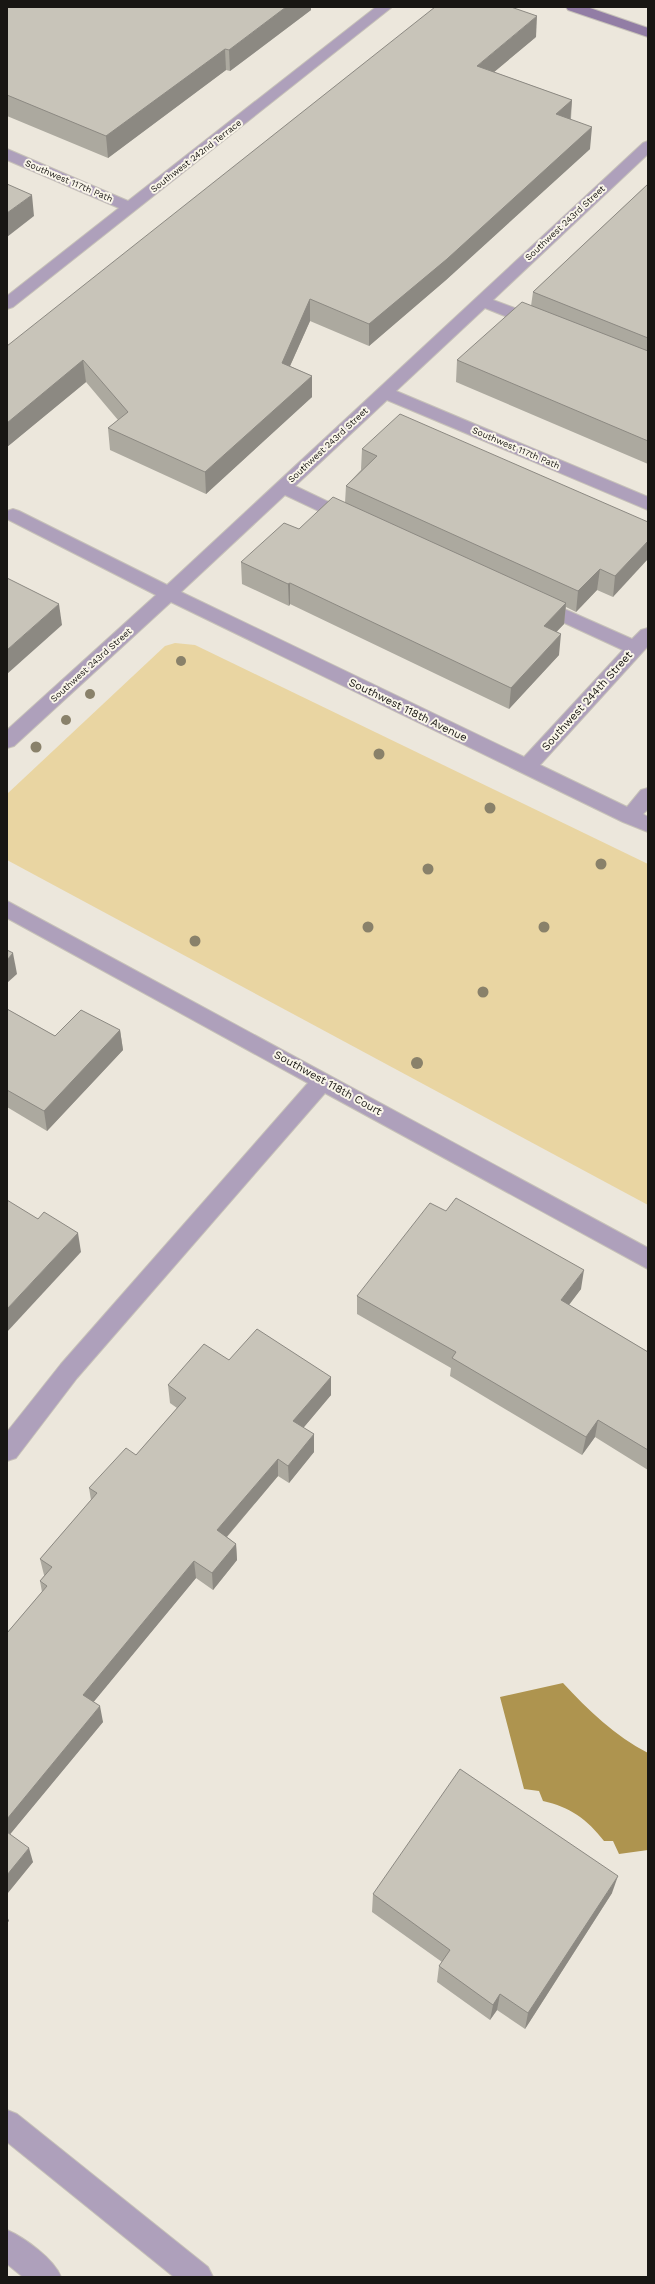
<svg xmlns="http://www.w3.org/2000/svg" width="655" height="2284" viewBox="0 0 655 2284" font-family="'Work Sans',sans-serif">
  <rect width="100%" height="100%" fill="#ece7dc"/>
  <path fill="#e9d5a2" d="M175,643L195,645L648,864V1205L7,860V794L165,646Z"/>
  <path fill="#ae944f" d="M563,1683C588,1710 615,1736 648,1753V1850L619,1854L613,1841H604C587,1819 570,1807 543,1801L539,1791L524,1789L500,1697Z"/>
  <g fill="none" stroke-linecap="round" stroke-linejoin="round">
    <g stroke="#c6c1b8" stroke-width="2">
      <g id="street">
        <path d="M376,7H392L13,307L7,309V296L119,208L7,160V149L128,201Z"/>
        <path d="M648,141V154L493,300L544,319L546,323L544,327H532L485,308L396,391L648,497V510L387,400L295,486L356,515L359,519L356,523L350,525L344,523L285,495L181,592L524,757L623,650L532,608L529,604L532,600L538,598L544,600L632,639L641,630L648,628V646L540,765L627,807L641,790L648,788V809L643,814L648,817V832L623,822L171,602L14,746L7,748V730L156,595L7,519V511L13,509L19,511L167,585L643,143Z"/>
        <path d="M7,901L648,1248V1269L325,1093L77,1378L16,1458L7,1461V1432L61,1364L308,1083L7,918Z"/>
        <path d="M7,2110L17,2114L208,2267L213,2277H174L7,2142Z"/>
        <path d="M7,2230C25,2238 54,2259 61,2277H23L7,2264Z"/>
      </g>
    </g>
    <g stroke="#c6c1b8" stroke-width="2">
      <path id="secondary" d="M566,7H587L648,28V37L568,10Z"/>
    </g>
    <use href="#street" fill="#aea0bb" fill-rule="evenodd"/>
    <use href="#secondary" fill="#927da5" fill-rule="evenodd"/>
  </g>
  <g fill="#89816a">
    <circle cx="181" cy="661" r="5"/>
    <circle cx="90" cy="694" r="5"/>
    <circle cx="66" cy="720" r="5"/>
    <circle cx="36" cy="747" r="5.5"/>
    <circle cx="379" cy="754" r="5.5"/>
    <circle cx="490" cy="808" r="5.5"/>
    <circle cx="601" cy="864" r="5.5"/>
    <circle cx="428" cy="869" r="5.5"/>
    <circle cx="368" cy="927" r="5.5"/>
    <circle cx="544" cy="927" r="5.5"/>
    <circle cx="195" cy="941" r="5.5"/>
    <circle cx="483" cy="992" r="5.5"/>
    <circle cx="417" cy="1063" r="6"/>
  </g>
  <g fill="#aca99f">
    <path d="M7,7L311,10L230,71L226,70L108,158L7,116Z"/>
    <path d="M536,37L494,72L572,100L571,119L590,149L446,280L369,346L310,321L290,366L312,376V397L206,494L110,450L108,428L118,420L86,382L7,447V346Z"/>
    <path d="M648,184V464L456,382L457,360L531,306L533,292Z"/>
    <path d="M362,449L648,522L613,597L597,590L576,612L566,607L564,624L557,631L559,655L509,709L290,604L289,606L242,584L241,562L345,503L346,486L361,470Z"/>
    <path d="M7,1009L55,1036L120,1030L123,1050L47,1131L7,1107Z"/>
    <path d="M446,1211L581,1289L569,1305L648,1352V1470L595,1437L582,1455L450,1376L451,1368L357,1314V1296Z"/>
    <path d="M229,1360L331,1377V1395L303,1428L314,1452L289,1483L278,1476L227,1537L236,1544L237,1560L213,1590L196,1578L93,1702L103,1722L10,1834L33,1862L7,1894V1633L42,1592L40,1581L44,1576V1575L40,1559L91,1500L89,1488L136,1455L177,1408L170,1403L168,1385Z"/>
    <path d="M612,1893L525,2029L497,2010L490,2020L437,1982L439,1966L442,1962L372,1912L373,1894Z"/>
  </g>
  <g fill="#8c8982">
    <path d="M286,7H311V10L230,71L229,50Z"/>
    <path d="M537,16L536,37L476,87L477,66Z"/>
    <path d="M225,49L226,70L108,158L106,136Z"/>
    <path d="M572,100L570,121L556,114Z"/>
    <path d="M592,127L590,149L446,280L369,346V324Z"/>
    <path d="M32,195L34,216L7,237V213Z"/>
    <path d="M310,299V321L282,384V363Z"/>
    <path d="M83,360L86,382L7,447V423Z"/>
    <path d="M312,376V397L206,494L205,472Z"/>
    <path d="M648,541V559L613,597L615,576Z"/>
    <path d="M600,569L597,590L576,612L578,591Z"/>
    <path d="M290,583V604L289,606L288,584Z"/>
    <path d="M566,603L564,624L542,647L544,626Z"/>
    <path d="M59,604L62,625L7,674V650Z"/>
    <path d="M561,634L559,655L509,709L511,688Z"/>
    <path d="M13,953L17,974L7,983V960Z"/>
    <path d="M120,1030L123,1050L47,1131L44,1111Z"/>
    <path d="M78,1233L81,1252L7,1332V1309Z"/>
    <path d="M584,1270L581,1289L558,1319L561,1300Z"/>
    <path d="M331,1377V1395L294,1439L293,1421Z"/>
    <path d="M598,1420L595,1437L582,1455L586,1437Z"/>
    <path d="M314,1434V1452L289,1483L288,1466Z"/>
    <path d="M278,1459V1476L218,1547L217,1530Z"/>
    <path d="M236,1544L237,1560L213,1590L212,1573Z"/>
    <path d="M194,1561L196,1578L87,1710L83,1695Z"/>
    <path d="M100,1706L103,1722L7,1838V1819Z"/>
    <path d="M29,1848L33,1862L7,1894V1875Z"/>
    <path d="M618,1876L612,1893L525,2029L528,2013Z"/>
    <path d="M7,1916L9,1921L7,1923Z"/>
    <path d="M500,1994L497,2010L490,2020L493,2005Z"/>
  </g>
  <g fill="#c8c4b9" stroke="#8c8982">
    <path d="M7,7H286L229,50L225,49L106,136L7,95Z"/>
    <path d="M435,7H511L537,16L477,66L572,100L556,114L592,127L447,259L369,324L310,299L282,363L312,376L205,472L108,428L128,412L83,360L7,423V346Z"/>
    <path d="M7,184L32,195L7,213Z"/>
    <path d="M648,184V338L533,292Z"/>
    <path d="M522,302L648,351V441L457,360Z"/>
    <path d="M400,414L648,522V541L615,576L600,569L578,591L346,486L377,456L362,449Z"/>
    <path d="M333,497L566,603L544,626L561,634L511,688L290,583L288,584L241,562L284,523L299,529Z"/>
    <path d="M7,578L59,604L7,650Z"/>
    <path d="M7,950L13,953L7,960Z"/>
    <path d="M7,1009L55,1036L81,1010L120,1030L44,1111L7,1090Z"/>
    <path d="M456,1198L584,1270L561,1300L648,1352V1450L598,1420L586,1437L452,1358L456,1352L357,1296L430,1203L446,1211Z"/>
    <path d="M7,1200L38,1219L44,1212L78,1233L7,1309Z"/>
    <path d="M257,1329L331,1377L293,1421L314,1434L288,1466L278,1459L217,1530L236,1544L212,1573L194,1561L83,1695L100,1706L7,1819V1633L47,1586L40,1581L52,1567L40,1559L97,1493L89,1488L126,1448L136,1455L186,1398L168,1385L204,1344L229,1360Z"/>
    <path d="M460,1769L618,1876L528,2013L500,1994L493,2005L439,1966L450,1950L373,1894Z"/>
    <path d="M7,1832L29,1848L7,1875Z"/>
  </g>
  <g text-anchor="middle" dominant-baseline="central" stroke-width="4" stroke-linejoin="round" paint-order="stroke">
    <g font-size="9" fill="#181613" stroke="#f9f5e9">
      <text transform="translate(196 156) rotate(-38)">Southwest 242nd Terrace</text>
      <text transform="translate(69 181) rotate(23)">Southwest 117th Path</text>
      <text transform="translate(565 223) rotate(-43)">Southwest 243rd Street</text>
      <text transform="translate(328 445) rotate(-43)">Southwest 243rd Street</text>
      <text transform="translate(516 448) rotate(23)">Southwest 117th Path</text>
      <text transform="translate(91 665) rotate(-42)">Southwest 243rd Street</text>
    </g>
    <g font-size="11" fill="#181613" stroke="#f9f5e9">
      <text transform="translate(587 701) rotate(-48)">Southwest 244th Street</text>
      <text transform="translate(408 710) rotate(26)">Southwest 118th Avenue</text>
      <text transform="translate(328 1083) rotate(29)">Southwest 118th Court</text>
    </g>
  </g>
  <rect width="655" height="2284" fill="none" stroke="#181613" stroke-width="16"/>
</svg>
